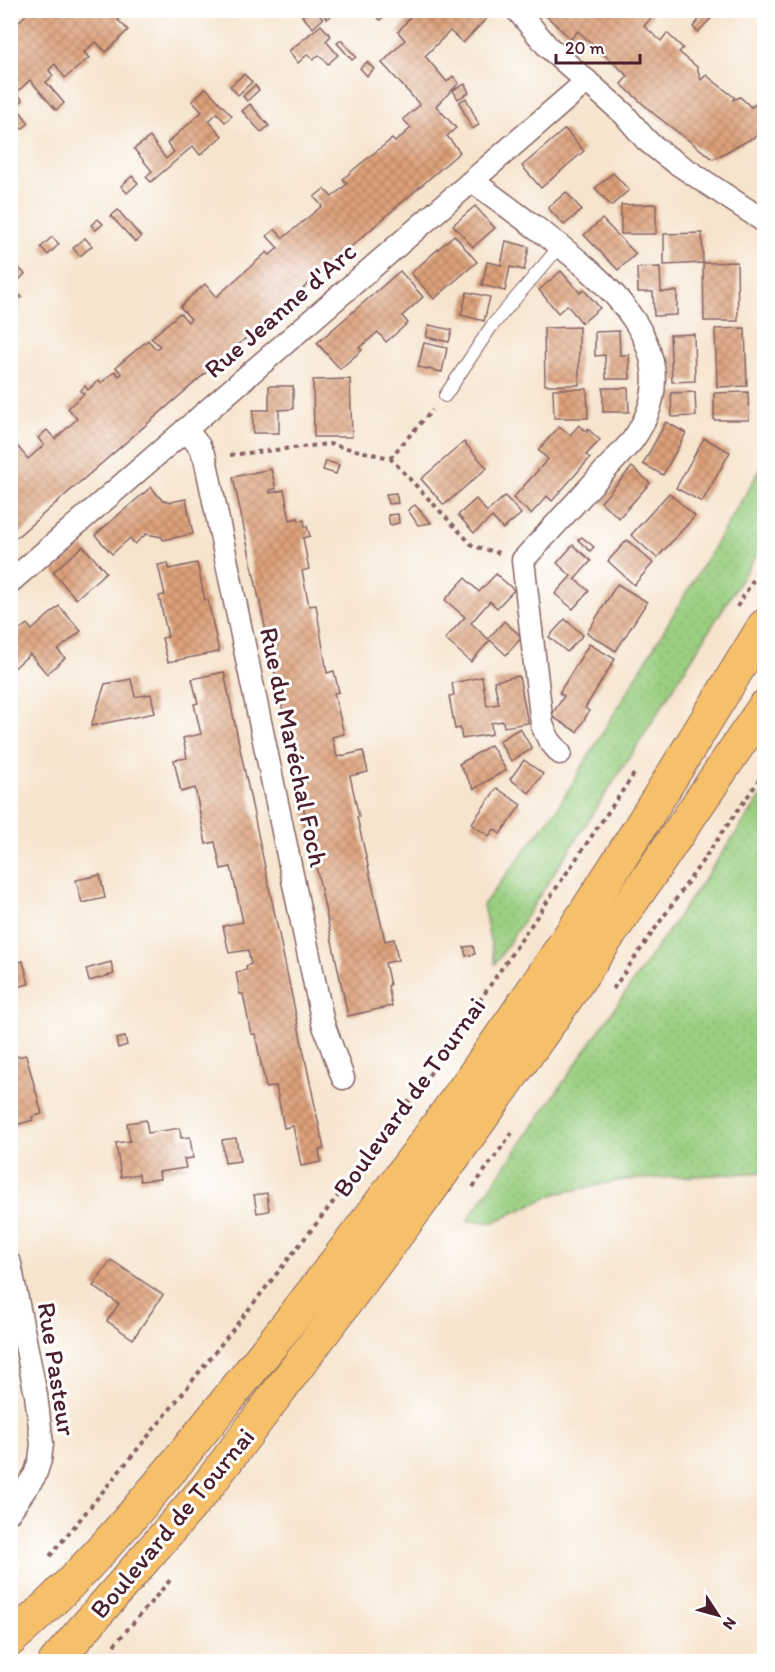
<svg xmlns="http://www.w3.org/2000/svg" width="775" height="1672" viewBox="0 0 775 1672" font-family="Itim,sans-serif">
  <defs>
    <pattern id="grass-dots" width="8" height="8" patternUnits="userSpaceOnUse" patternTransform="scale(1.5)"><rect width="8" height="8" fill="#9acf81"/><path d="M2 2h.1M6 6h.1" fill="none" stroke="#86b170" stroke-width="1.8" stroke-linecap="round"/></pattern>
    <pattern id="building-cross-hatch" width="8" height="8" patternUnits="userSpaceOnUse" patternTransform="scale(1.5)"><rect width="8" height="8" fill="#dda17a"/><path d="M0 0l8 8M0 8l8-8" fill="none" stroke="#b58364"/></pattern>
  </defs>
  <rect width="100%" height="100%" fill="#fff"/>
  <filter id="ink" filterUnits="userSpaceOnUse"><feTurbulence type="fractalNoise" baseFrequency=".0167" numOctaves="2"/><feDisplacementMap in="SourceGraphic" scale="12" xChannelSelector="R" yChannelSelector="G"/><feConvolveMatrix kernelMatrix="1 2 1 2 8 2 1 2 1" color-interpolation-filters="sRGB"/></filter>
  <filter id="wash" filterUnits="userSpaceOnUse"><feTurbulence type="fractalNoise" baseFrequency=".008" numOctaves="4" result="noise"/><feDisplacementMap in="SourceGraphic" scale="24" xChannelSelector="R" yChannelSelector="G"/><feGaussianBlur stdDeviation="1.35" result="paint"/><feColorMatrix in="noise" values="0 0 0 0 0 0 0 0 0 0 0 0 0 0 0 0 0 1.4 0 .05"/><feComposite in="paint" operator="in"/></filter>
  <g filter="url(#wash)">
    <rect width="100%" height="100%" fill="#f6e4cd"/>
    <g fill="url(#grass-dots)" stroke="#727756" stroke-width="1.5">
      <path d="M764,463V543L642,738L495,964L483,905L557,809Z"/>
      <path d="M764,793V1172L623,1180L555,1194L494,1222L467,1221Z"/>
    </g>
    <g id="blocks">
      <g fill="url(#building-cross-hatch)">
        <path d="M31,10H128L118,20L128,30L106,52L96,42L84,52L89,58L65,78L55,64L49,70L53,76L46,82L64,103L56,110L30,80L16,93L23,100L16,106L29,123L22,129L16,122L10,127V30Z"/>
        <path d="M309,10H315L323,19L313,28L302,16Z"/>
        <path d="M320,10H336L327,19Z"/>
        <path d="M374,10H391L380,20L372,12Z"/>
        <path d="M416,10H477L486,19L463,43L450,31L425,56L447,82L453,76L459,83L436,106L456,128L447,136L460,152L10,543V454L18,447L28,459L44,445L38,438L47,430L55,439L77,419L68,408L84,394L80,391L85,386L88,390L99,380L101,383L115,371L119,376L122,374L116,367L148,340L156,349L160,346L151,338L180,313L188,322L191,319L180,307L192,295L205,284L216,297L267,252L270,255L278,248L267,236L275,229L283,238L322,206L314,197L324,189L332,197L347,184L343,179L359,165L392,139L395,142L411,128L403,119L420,105L382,63L405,40L398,32Z"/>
        <path d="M540,10H647L653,16L644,26L661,41L667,33L683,48L679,52L697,67L701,80L706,75L734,97L733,100L740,97L751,107L764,100V132L713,159L654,114L621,84L628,76L578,31L571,39Z"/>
        <path d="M707,10H719L698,32L693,27Z"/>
        <path d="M321,25L331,36L326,41L338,55L328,64L319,55L313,60L308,54L298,63L289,51Z"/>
        <path d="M341,40L356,57L352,60L337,43Z"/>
        <path d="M367,62L374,69L367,76L360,68Z"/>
        <path d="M244,74L252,82L238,95L230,86Z"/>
        <path d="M465,84L469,93L458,99L453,90Z"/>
        <path d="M255,85L259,90L247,101L243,96Z"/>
        <path d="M206,88L232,116L225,122L217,113L209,121L222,136L200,155L193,146L151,182L146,177L152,171L134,149L150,137L166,159L174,152L167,143L202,112L192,101Z"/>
        <path d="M466,98L479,125L472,129L459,102Z"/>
        <path d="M250,104L269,126L261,132L242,111Z"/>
        <path d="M565,129L584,151L541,188L522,166Z"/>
        <path d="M613,173L629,190L611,206L595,188Z"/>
        <path d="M132,176L138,183L127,193L121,186Z"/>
        <path d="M566,192L582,210L564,225L548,208Z"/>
        <path d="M656,204V234H621V205Z"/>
        <path d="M475,206L495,228L473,247L453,225Z"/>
        <path d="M118,210L141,237L135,242L111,216Z"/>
        <path d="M98,219L103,224L96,230L91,225Z"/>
        <path d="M602,219L636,254L618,270L584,235Z"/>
        <path d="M702,233L703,263L664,265V234Z"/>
        <path d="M454,235L477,262L434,299L411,273Z"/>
        <path d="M52,237L59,244L48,255L41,247Z"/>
        <path d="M85,238L92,246L80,256L73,248Z"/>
        <path d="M506,241L529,247L524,270L510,267L505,291L482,285L487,262L501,265Z"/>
        <path d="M737,262L738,321H704L703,263Z"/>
        <path d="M660,267L661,292L677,291V315L654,316L653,292H638L637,268Z"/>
        <path d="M19,268L25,274L17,282L11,275Z"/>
        <path d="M400,271L423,297L402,316L408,323L386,342L378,332L359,348L362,350L340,369L317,343Z"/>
        <path d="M561,271L580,293L584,290L600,308L582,323L567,305L558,313L539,290Z"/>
        <path d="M15,291L22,297L10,307V295Z"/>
        <path d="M467,292L490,297L484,321L461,315Z"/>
        <path d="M429,325L452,330L449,342L426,337Z"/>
        <path d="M579,327V385H545L544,328Z"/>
        <path d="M745,328L747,386L717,387L715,329Z"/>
        <path d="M619,331L620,355H629L630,379H606L605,355L595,356V332Z"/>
        <path d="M694,334L695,381L672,382L670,335Z"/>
        <path d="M424,343L447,348L442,372L418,367Z"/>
        <path d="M350,379L352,437H314L313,380Z"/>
        <path d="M269,386H293V409L279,410V433H253V410H269Z"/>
        <path d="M603,388H628L629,412H603Z"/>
        <path d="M553,389H587L588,418H554Z"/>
        <path d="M695,392L696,416L672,417L671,393Z"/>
        <path d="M748,392L749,420H714V393Z"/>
        <path d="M666,422L686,433L663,475L643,464Z"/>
        <path d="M579,425L587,432L588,429L600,440L586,455L590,458L552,501L547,496L531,514L513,498L548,459L538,450L559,427L570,435Z"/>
        <path d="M704,438L730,452L702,502L676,488Z"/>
        <path d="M464,442L487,468L444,505L421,479Z"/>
        <path d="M326,461L339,465L336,474L323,470Z"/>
        <path d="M632,467L650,483L619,518L601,502Z"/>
        <path d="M271,469L276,489L270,490V493L284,490L290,520L298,518L299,521L304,520L305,527L307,526L310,536L303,538L309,569L302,571L309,606L316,605L327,673L334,671L339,692L334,693L344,734L332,737L337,757L363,751L368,772L350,776L359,817H357L385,941L394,939L398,960L385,963L390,985L388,986L392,1006L348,1016L233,477Z"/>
        <path d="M151,487L162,500L171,502L186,499L193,534L163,540L162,537L146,534L135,544L130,538L112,554L95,535Z"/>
        <path d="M396,493L398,503L388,504L386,494Z"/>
        <path d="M669,493L695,516L657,558L631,535Z"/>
        <path d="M505,496L521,514L503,529L492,517L474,533L458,515L476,499L487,512Z"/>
        <path d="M415,505L431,523L418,525L408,510Z"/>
        <path d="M398,514L399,523L390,525L388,515Z"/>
        <path d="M582,537L594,547L590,551L578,540Z"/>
        <path d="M627,540L653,563L634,585L608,561Z"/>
        <path d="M573,545L591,561L575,579L589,591L573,609L555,594L571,576L557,563Z"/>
        <path d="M83,546L106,572L76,599L53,572Z"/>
        <path d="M168,563L169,569L197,563L205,600H208L219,652L168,662L162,638L168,637L159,596L165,595L158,565Z"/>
        <path d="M496,574L514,590L497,608L490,601L471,623L488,639L504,621L522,637L506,655L490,640L471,662L445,639L465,617L445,600L465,578L479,592Z"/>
        <path d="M617,584L647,602L616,651L587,633Z"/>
        <path d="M59,606L81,631L58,650L65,658L47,674L30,654L12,670L10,668V632L13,635L27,624L32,630Z"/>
        <path d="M565,619L583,635L567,652L549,637Z"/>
        <path d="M589,644L615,659L585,708L589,711L577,732L551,716L564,696L559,693Z"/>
        <path d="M224,672L324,1149L319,1150L321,1162L301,1166L293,1126L284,1128L276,1086L266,1088L255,1034H251L243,994H240L236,972L247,970L246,966L251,964L248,950L229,953L223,926L243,922L231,867L221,869L215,842L206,844L195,788L181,792L174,760L187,758L183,738L201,734L194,704L198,703L192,679Z"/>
        <path d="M519,676L528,723L504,727L503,721L491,723L492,734L462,739L460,728L455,729L449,696L454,695L452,683L482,677L487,706L499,704L494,681Z"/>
        <path d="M131,679L135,697L151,694L155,713L91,726L105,684Z"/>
        <path d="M520,728L532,749L511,761L499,741Z"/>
        <path d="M491,745L506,770L474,789L459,764Z"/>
        <path d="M524,760L543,774L529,793L510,779Z"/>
        <path d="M497,788L521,805L500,834L494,829L489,836L471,824Z"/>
        <path d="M100,875L105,898L82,903L76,880Z"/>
        <path d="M473,946L475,954L466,956L464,947Z"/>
        <path d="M23,961L29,984L10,989V965Z"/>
        <path d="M111,962L114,974L89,981L86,969Z"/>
        <path d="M125,1037L127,1045L118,1048L116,1039Z"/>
        <path d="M10,1042L16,1057L26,1055L42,1114L32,1117L33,1120L10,1127Z"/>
        <path d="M146,1120L148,1133L180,1128L181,1138L190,1137L193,1158L184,1159L186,1168L159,1172L160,1179L140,1181L139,1174L121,1177L116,1143L130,1141L127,1123Z"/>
        <path d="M236,1138L240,1161L225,1163L222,1140Z"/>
        <path d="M267,1193L269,1211L257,1213L254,1195Z"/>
        <path d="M111,1260L163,1295L133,1339L107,1321L119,1304L93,1286Z"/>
      </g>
    </g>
  </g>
  <g filter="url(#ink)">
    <use href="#blocks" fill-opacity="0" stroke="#866464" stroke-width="1.5"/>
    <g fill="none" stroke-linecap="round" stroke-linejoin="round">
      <g stroke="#866464" stroke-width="14">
        <path id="service" d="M445,396L491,327L560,246"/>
      </g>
      <g stroke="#866464" stroke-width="25">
        <g id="minor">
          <path d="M517,10L548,47L624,114L646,140L666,156L764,221"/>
          <path d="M472,181C495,197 517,214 539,230C605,279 696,352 632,441L523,560L542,725L549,740L560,753"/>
          <path d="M186,429L199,446L205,458L323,1023L343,1078"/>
          <path d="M10,582L587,81"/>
          <path d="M10,1264L36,1395L42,1444L40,1460L35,1475L10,1511"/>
        </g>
      </g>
      <g stroke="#866464" stroke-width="35">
        <g id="primary">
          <path d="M10,1640C103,1559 179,1460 256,1364C368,1224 475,1078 575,928C641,829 702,727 764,626"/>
          <path d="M55,1662L206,1488L422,1201L550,1022L764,707"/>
        </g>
      </g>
      <g stroke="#866464" stroke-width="4" stroke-dasharray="4.5 4.5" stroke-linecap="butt">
        <path d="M230,455L329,444L390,458L473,546L499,553"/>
        <path d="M390,458L432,410"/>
        <path d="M737,607L764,562"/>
        <path d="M613,989L764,773"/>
        <path d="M473,1187L512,1133"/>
        <path d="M50,1556L163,1418L331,1205L429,1075L634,774"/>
        <path d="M114,1645L172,1578"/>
      </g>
      <use href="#service" stroke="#fff" stroke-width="12"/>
      <use href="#minor" stroke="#fff" stroke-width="22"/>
      <use href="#primary" stroke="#f6c06b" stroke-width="33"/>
    </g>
  </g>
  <g text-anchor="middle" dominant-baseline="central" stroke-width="6" stroke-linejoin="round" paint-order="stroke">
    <g font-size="26" fill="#4a1f2b" stroke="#fff">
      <text transform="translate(280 310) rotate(-41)">Rue Jeanne d'Arc</text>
      <text transform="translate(294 747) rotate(78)">Rue du Maréchal Foch</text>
      <text transform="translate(409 1097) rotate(-54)">Boulevard de Tournai</text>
      <text transform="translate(57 1369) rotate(81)">Rue Pasteur</text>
      <text transform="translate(172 1523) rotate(-50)">Boulevard de Tournai</text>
    </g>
  </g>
  <rect width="775" height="1672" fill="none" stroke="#fff" stroke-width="36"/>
  <g transform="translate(718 1615) rotate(126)" stroke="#ffffff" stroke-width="4.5" paint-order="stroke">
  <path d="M0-4.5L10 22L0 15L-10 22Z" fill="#4a1f2b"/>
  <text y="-9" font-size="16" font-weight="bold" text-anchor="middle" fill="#4a1f2b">N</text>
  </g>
  <path d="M556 54v9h84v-9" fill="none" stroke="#4a1f2b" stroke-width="3"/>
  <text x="565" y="54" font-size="18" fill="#4a1f2b" stroke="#ffffff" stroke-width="4.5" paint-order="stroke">20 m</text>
</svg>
